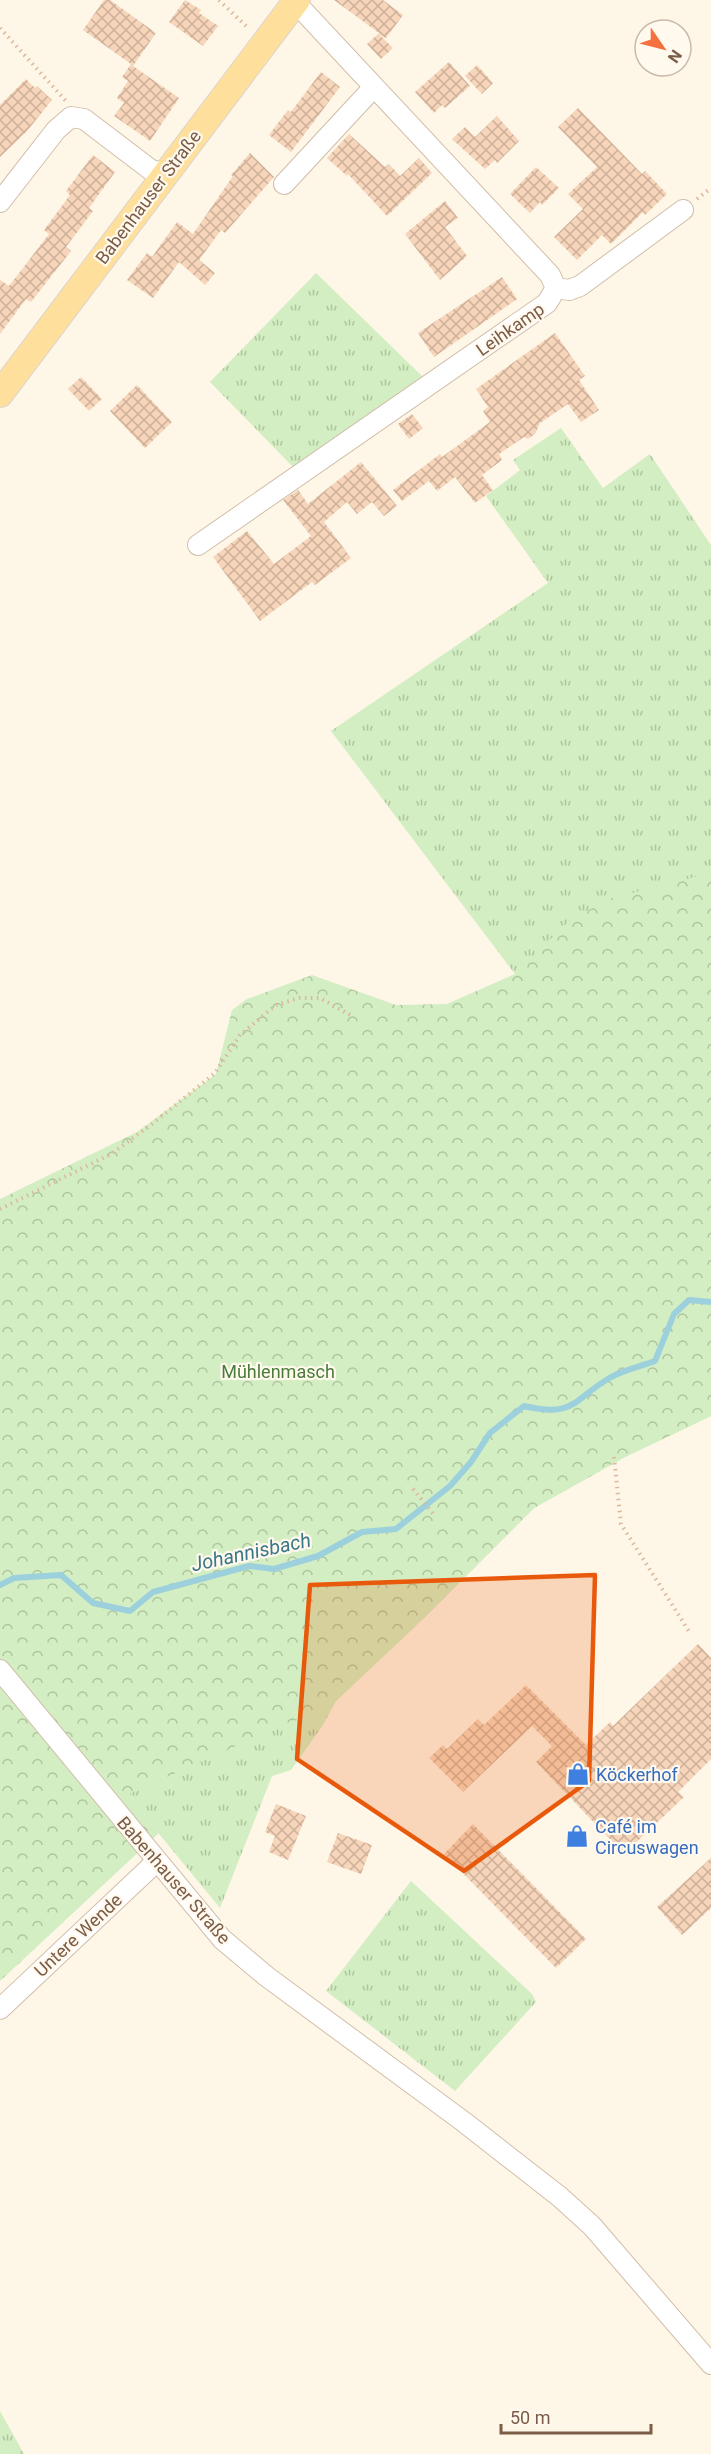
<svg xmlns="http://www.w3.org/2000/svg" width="711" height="2454" viewBox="0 0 711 2454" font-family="Roboto,sans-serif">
  <defs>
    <pattern id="grass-tufts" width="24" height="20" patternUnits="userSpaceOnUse" patternTransform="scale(1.5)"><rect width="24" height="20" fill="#d2eec2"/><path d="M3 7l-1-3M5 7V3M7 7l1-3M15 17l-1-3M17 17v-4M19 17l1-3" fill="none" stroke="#afc49f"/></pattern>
    <pattern id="forest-crowns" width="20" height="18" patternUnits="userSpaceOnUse" patternTransform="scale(1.5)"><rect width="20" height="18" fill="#d2eec2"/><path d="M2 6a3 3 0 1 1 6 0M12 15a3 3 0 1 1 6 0" fill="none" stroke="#afc49f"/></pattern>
    <pattern id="building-cross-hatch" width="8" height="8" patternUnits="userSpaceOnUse" patternTransform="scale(1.5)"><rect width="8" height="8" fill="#f7d5ba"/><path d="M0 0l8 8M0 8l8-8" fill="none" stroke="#cdb099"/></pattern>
  </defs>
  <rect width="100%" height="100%" fill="#fef6e6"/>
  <g fill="url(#grass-tufts)">
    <path d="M316,273L425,379L294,468L210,382Z"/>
    <path d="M561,428L603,488L650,454L711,545V1416L625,1457L534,1508L423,1619L336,1701L323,1725L291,1770L272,1776L220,1908L155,1829L85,1733L607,1109L515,974L331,731L548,583L486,496L520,470L513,460Z"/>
    <path d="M411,1881L532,1994L536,2002L455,2091L326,1991Z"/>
    <path d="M0,2411L24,2454H0Z"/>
  </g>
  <path fill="url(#forest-crowns)" d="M711,873V1416L625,1457L534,1508L423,1619L336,1701L129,1794L159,1833L0,1981V1199L137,1132L216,1074L232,1010L247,999L312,975L396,1005L447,1004L515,974L568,922L608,899Z"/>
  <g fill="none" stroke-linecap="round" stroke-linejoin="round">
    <path stroke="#9dd0dd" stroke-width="6" d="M0,1585L14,1578L61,1575L93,1603L130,1611L153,1592L249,1566L274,1569L318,1556L362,1532L396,1529L450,1486L471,1462L490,1433L524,1406C575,1418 572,1400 611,1377C624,1370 641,1366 655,1361L674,1314L689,1300L711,1302"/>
  </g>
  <g fill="url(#building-cross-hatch)">
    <path d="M104,0H110L156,33L133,66L179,98L150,141L114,116L124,103L117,98L128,81L122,77L131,64L83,30Z"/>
    <path d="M185,0L201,10L199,13L218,26L203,46L169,22Z"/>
    <path d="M334,0H383L403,15L386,38L379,34L393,48L381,59L367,44L379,33Z"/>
    <path d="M449,62L470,86L445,108L442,105L434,113L415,92Z"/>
    <path d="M477,65L493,83L482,94L465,76Z"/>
    <path d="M321,72L340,87L291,152L269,135L288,110L291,112Z"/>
    <path d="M26,79L35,88L37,86L52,100L27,131L0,157V105Z"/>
    <path d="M578,108L642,174L645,171L667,194L645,215L643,212L611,244L602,235L577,260L554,237L583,209L568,194L597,167L558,127Z"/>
    <path d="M497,116L519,141L497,163L495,160L485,169L452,139L465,127L475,137Z"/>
    <path d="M349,134L385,167L389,164L400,176L419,158L432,173L387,216L348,174L347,176L327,158Z"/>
    <path d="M250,153L274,177L225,233L221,230L199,260L215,273L205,285L179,262L153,298L127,280L147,253L152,257L177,222L193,234L233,176L231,175Z"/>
    <path d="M93,155L115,172L89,208L93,211L66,247L71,251L31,302L26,299L0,334V280L9,286L23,268L49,234L44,230L70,195L66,191Z"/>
    <path d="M536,167L559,188L542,205L540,202L530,213L510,194Z"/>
    <path d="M445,201L458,218L445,227L467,256L440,280L405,234Z"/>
    <path d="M502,277L517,299L434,357L418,333Z"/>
    <path d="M555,333L585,376L579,380L599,410L581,422L568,404L540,423L535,434L528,439L524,437L499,454L502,460L482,475L493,490L475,503L455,477L437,491L429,481L402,501L393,490L440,454L442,457L490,422L483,411L488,407L476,389Z"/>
    <path d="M81,377L102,399L89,411L68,389Z"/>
    <path d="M137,385L172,422L145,448L110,411Z"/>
    <path d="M412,414L423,428L409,439L398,424Z"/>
    <path d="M361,462L397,506L384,516L372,502L357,514L347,502L324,522L351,558L315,585L312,582L260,621L213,557L247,531L274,564L311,536L283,500L298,490L308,504Z"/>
    <path d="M698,1644L711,1658V1759L678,1792L684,1797L624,1854L536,1762L552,1746L532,1726L463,1792L429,1758L443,1745L447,1749L478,1719L484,1725L526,1685L586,1745L610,1722L613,1726Z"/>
    <path d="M276,1804L306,1816L288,1860L269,1852L275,1836L265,1832Z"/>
    <path d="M473,1824L586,1939L556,1968L444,1854Z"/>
    <path d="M338,1833L372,1845L361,1874L327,1862Z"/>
    <path d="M711,1858V1908L682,1935L657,1907Z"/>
  </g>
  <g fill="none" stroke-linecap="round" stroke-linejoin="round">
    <g stroke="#d2beaa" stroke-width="22">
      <g id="minor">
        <path d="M284,184L373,88"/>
        <path d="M0,202L56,130L71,117L84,119L151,170L165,173"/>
        <path d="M556,288L569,290L580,286L683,210"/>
        <path d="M198,545L547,303L556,288L550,275L295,2"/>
        <path d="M0,1670L222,1939L266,1976L464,2122L560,2197L592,2226L711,2364"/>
        <path d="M0,2009L156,1862"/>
      </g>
    </g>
    <g stroke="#ddd5cf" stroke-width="28">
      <path id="major" d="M0,394L297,0"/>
    </g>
    <g stroke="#dcb99d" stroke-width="4" stroke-dasharray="1.5 4.5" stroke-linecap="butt">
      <path d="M219,0L249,29"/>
      <path d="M0,28L66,101"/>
      <path d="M697,199L711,188"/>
      <path d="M0,1209L111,1154L152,1124L215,1073L240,1035L276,1005L299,998H320L352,1016"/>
      <path d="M614,1457L621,1524L690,1633"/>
      <path d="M413,1489L434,1515"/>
    </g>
    <use href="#minor" stroke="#fff" stroke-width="20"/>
    <use href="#major" stroke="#ffdf9c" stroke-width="26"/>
  </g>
  <path fill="#e8590c" fill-opacity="0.2" stroke="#e8590c" stroke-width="4.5" stroke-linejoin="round" d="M595,1575L589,1781L464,1871L297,1759L310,1585Z"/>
  <defs>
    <g id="shop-bare" transform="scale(1.8)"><path d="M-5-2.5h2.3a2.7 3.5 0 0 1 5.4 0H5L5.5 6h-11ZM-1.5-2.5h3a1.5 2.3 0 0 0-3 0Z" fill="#3f7fe0" stroke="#fff9ee" stroke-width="2.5" paint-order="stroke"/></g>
  </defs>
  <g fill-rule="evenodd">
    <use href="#shop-bare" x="578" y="1774"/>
    <use href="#shop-bare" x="577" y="1836"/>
  </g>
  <g text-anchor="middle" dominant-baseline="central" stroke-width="4.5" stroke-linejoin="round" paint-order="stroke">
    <g font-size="18" fill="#7b5c47" stroke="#fff9ee">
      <text transform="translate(148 197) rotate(-53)">Babenhauser Straße</text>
      <text transform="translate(510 329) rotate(-35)">Leihkamp</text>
      <text transform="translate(174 1880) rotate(49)">Babenhauser Straße</text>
      <text transform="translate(78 1935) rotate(-43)">Untere Wende</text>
    </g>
    <g font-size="18" fill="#4b7c3c" stroke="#fff9ee">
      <text x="278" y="1371">Mühlenmasch</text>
    </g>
    <g font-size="18" fill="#366cbe" stroke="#fff9ee" text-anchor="start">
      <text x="596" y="1774">Köckerhof</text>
      <text x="595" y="1826">Café im<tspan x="595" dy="21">Circuswagen</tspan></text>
    </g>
    <g font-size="20" font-style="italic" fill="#3b7889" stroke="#fff9ee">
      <text transform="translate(251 1552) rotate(-12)">Johannisbach</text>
    </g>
  </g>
  <g transform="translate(663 48) rotate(125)"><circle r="28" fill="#fff9ee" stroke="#cabaab" stroke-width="1.5"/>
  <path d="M0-4.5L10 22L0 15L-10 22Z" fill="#f4703f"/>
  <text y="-9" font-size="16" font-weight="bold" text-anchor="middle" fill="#7b5c47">N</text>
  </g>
  <path d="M501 2424v9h150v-9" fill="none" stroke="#7b5c47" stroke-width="3"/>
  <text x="510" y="2424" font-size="18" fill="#7b5c47" stroke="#fff9ee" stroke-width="4.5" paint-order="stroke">50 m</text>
</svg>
